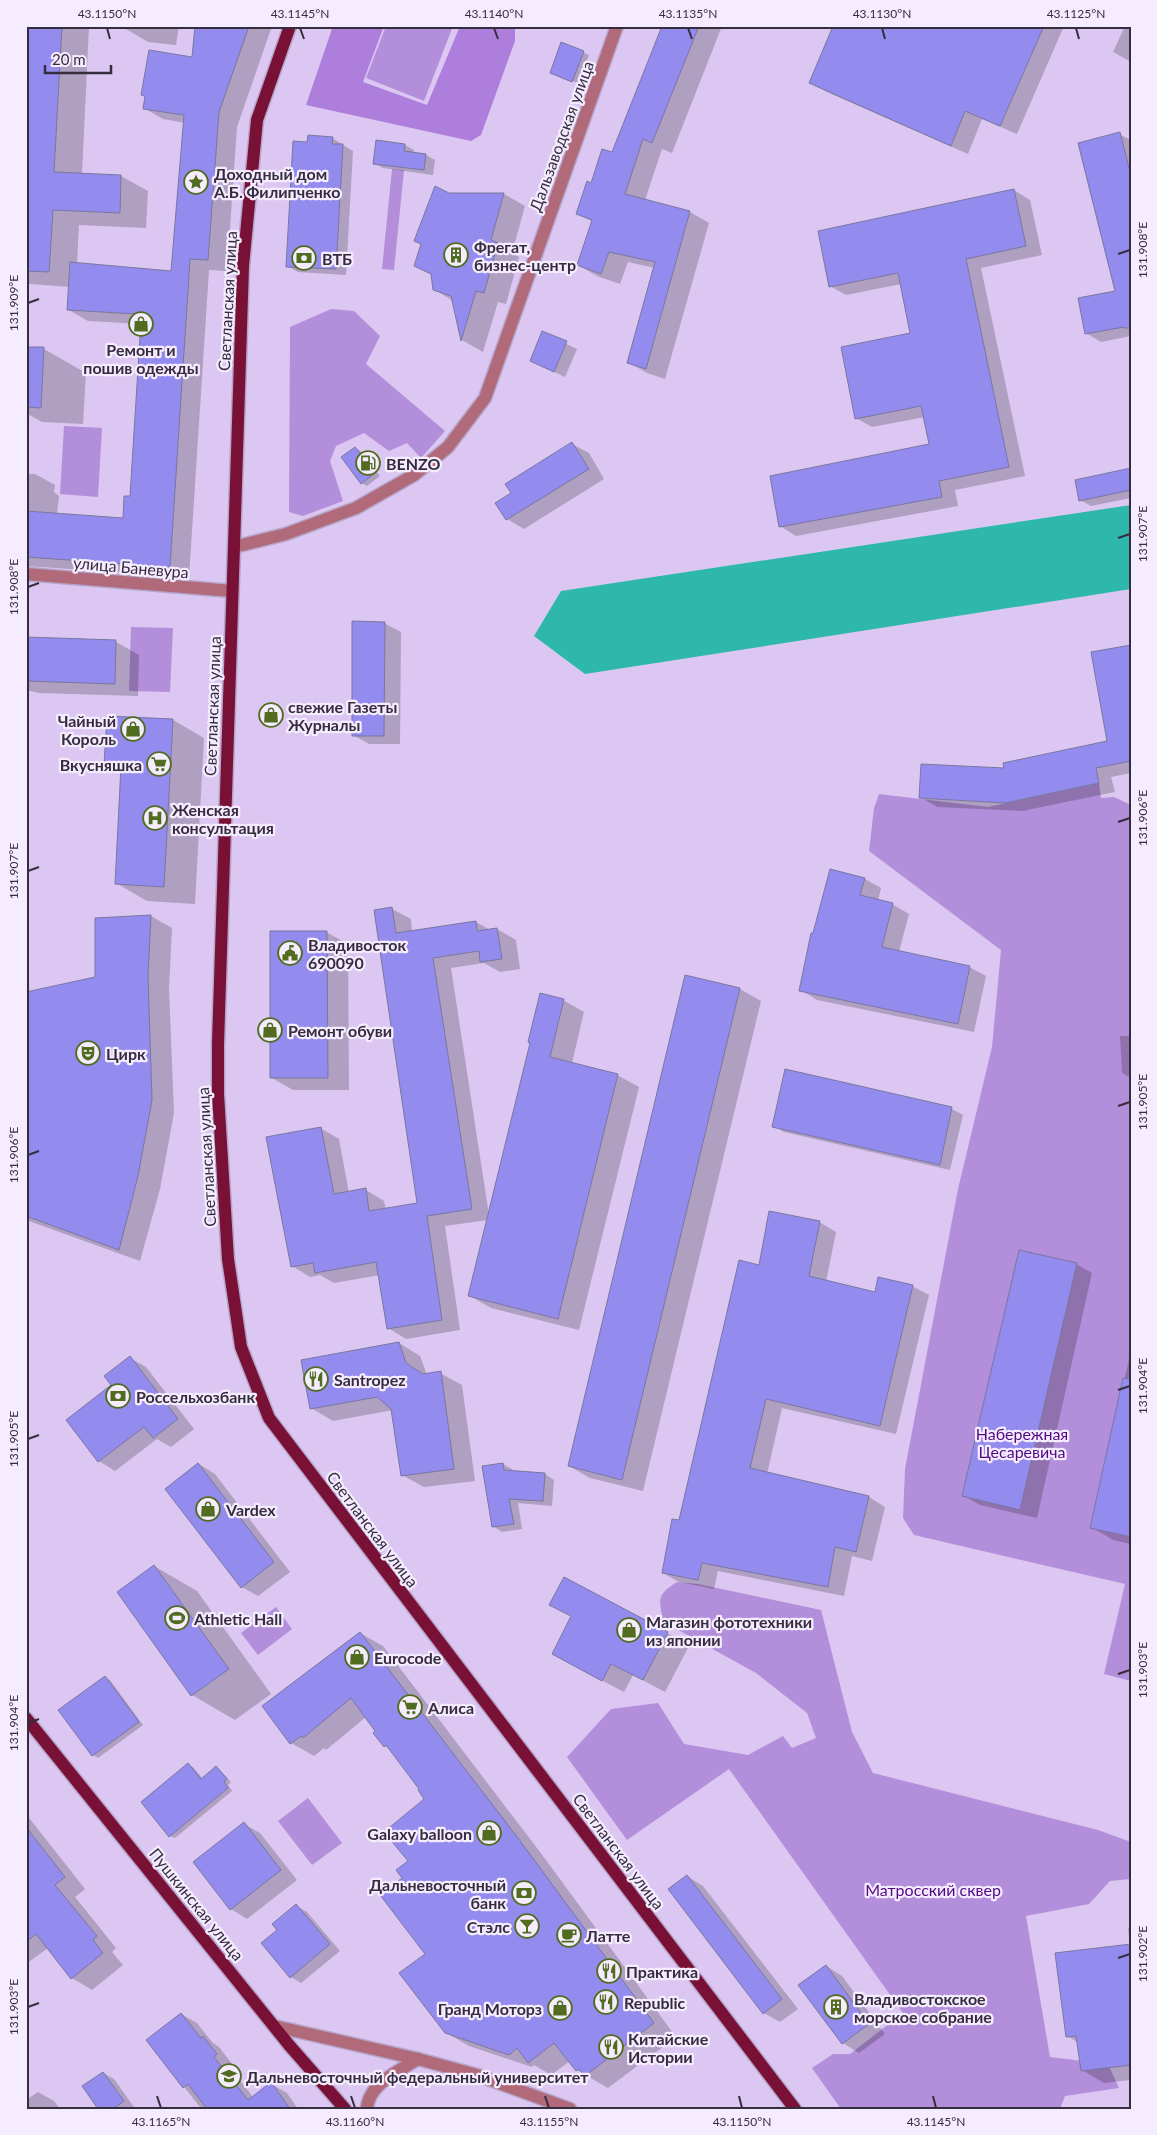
<svg xmlns="http://www.w3.org/2000/svg" width="1157" height="2135" viewBox="0 0 1157 2135" font-family="Lato,sans-serif">
  <rect width="100%" height="100%" fill="#dbc7f1"/>
  <g fill="#b38eda">
    <path d="M386,26H453L424,101L366,78Z"/>
    <path d="M392,169L404,170L394,270L382,269Z"/>
    <path d="M331,309L354,311L380,336L366,364L445,431L421,458L407,443L389,451L364,433L336,446L330,461L343,501L303,516L289,512L290,327Z"/>
    <path d="M64,426L102,428L98,497L60,494Z"/>
    <path d="M131,627L173,628L170,692L129,691Z"/>
    <path d="M1099,783L1101,798L1114,797L1131,805V1681L1104,1674L1125,1584L914,1535L903,1518L905,1469L958,1189L992,1047L1001,950L869,851L874,808L879,794L988,807Z"/>
    <path d="M677,1582L698,1584L821,1610L852,1732L873,1773L1098,1830L1131,1842V1879L1110,1881L1089,1904L1026,1916L1050,2057L1108,2064L1119,2088L1065,2096L1060,2109H841L812,2068L833,2054H850L903,2013L729,1769L627,1840L567,1757L611,1709L658,1703L684,1744L748,1755L783,1736L792,1748L816,1738L807,1713L756,1673L680,1631L663,1619C658,1598 658,1594 677,1582Z"/>
    <path d="M276,1607L292,1629L258,1655L241,1633Z"/>
    <path d="M308,1798L342,1843L312,1865L278,1821Z"/>
  </g>
  <path fill="#ae7edc" d="M333,26H384L363,82L427,105L460,26H510L515,29V41L481,135L471,141L306,105Z"/>
  <path fill="#2eb8ac" d="M1131,505V589L585,674L534,636L561,591Z"/>
  <g fill="#0003">
    <path d="M26,26H89L82,174L121,176L148,191L146,228L79,225L77,263L172,272L185,123L163,119L144,108L146,97L143,95L193,58L196,26H272L237,127L227,271L209,270L189,577L26,566V474H35L55,485L54,492L59,496L57,515L124,519L131,497L142,324L88,321L69,310L70,287L30,284L26,282Z"/>
    <path d="M126,26H179L176,45L148,42L126,29Z"/>
    <path d="M663,26H722L672,153L662,149L645,200L690,212L709,223L665,379L647,373L628,362L655,268L628,262L620,284L597,276L578,265L593,222L577,213L592,185L613,154Z"/>
    <path d="M834,26H1064L1017,134L982,119L968,154L827,92L811,82Z"/>
    <path d="M1125,26H1131V62L1113,52Z"/>
    <path d="M562,43L589,55L578,83L556,75Z"/>
    <path d="M1119,134L1131,140V336L1101,342L1086,333L1116,292Z"/>
    <path d="M332,138L353,151L346,275L298,272L287,266L309,143Z"/>
    <path d="M405,145L414,150L413,154L426,155L435,160L433,175L383,168L374,163Z"/>
    <path d="M1014,190L1030,200L1042,255L981,268L1025,476L955,490L958,506L796,536L780,526L930,445L925,417L872,427L856,418L912,334L901,284L846,295L830,286Z"/>
    <path d="M448,194H504L525,206L512,253L519,257L506,304L498,302L483,352L462,340L453,301L434,289L432,275L415,266L422,245L415,241Z"/>
    <path d="M543,333L577,349L565,377L531,361Z"/>
    <path d="M26,348L44,349L86,373L83,424L42,422L26,413Z"/>
    <path d="M572,444L589,453L604,479L524,529L507,519L497,503L512,493Z"/>
    <path d="M356,448L360,451L380,476L367,486L362,483Z"/>
    <path d="M1131,469V498L1091,506L1080,500Z"/>
    <path d="M384,623L401,632L400,744H369L353,735Z"/>
    <path d="M26,638L116,642L139,655L138,696L39,693L26,690Z"/>
    <path d="M1131,646V773L1111,777L1115,792L1022,811L937,807L920,797L1006,770L1109,742Z"/>
    <path d="M173,720L204,738L195,904L147,901L116,883L122,774L105,764Z"/>
    <path d="M865,879L881,888L878,900L892,904L909,914L899,952L969,967L986,976L974,1032L817,1000L801,990Z"/>
    <path d="M392,909L411,919L412,932L476,922L490,930L497,929L516,940L520,969L500,972L484,963L451,968L489,1215L563,1000L584,1012L572,1063L617,1075L639,1087L579,1330L491,1308L470,1296L488,1220L445,1226L460,1330L406,1339L388,1328L380,1275L334,1283L320,1275L310,1277L292,1266L320,1128L339,1139L349,1193L366,1190L384,1201L386,1210L419,1204Z"/>
    <path d="M151,916L172,928L169,989L174,1113L160,1189L140,1261L26,1220V994L97,978Z"/>
    <path d="M326,932L348,944L349,1090H293L272,1078Z"/>
    <path d="M740,989L761,1001L643,1491L590,1478L569,1466Z"/>
    <path d="M1120,1036H1131V1078L1122,1073Z"/>
    <path d="M786,1071L952,1109L963,1115L950,1170L784,1132L774,1126Z"/>
    <path d="M819,1222L836,1232L826,1282L876,1293L912,1286L929,1295L896,1434L782,1408L767,1474L869,1497L885,1507L872,1561L852,1556L844,1596L718,1571L714,1589L679,1582L663,1573L760,1266Z"/>
    <path d="M1076,1264L1092,1273L1037,1518L980,1505L964,1496Z"/>
    <path d="M399,1343L420,1356L427,1375L440,1373L462,1385L475,1481L424,1487L402,1475L393,1410L333,1421L311,1408Z"/>
    <path d="M1131,1350V1544L1113,1540L1091,1527Z"/>
    <path d="M130,1358L146,1367L194,1429L171,1447L157,1439L115,1471L99,1461L68,1420L113,1385Z"/>
    <path d="M199,1464L215,1474L290,1572L258,1596L242,1587Z"/>
    <path d="M503,1464L512,1469V1472L545,1474L554,1480L552,1506L518,1503L522,1529L502,1532L493,1526Z"/>
    <path d="M154,1566L197,1591L271,1694L235,1720L192,1695L118,1592Z"/>
    <path d="M360,1633L383,1646L540,1852L676,2037L608,2088L577,2070L570,2061L551,2075L534,2065L532,2067L469,2046L445,2032L426,1954L404,1878L426,1799L421,1789L391,1750L385,1746L375,1733L377,1731L366,1717L326,1750L324,1748L314,1756L291,1743Z"/>
    <path d="M667,1633L689,1646L665,1692L633,1675L624,1692L575,1666Z"/>
    <path d="M105,1677L110,1680L143,1725L98,1758L93,1755L60,1711Z"/>
    <path d="M188,1765L193,1767L203,1779L217,1768L221,1771L231,1782L228,1785L232,1791L175,1838L170,1836Z"/>
    <path d="M26,1814L85,1889L75,1897L116,1948L112,1952L123,1965L92,1990L72,1978L48,1948L26,1964Z"/>
    <path d="M244,1824L260,1833L297,1880L247,1919L231,1909Z"/>
    <path d="M687,1876L703,1886L798,2009L780,2022L764,2013Z"/>
    <path d="M296,1906L307,1912L340,1951L301,1983L291,1977L279,1930Z"/>
    <path d="M1128,1928H1131V2080L1104,2083L1082,2070L1079,2043L1067,2036L1130,1945Z"/>
    <path d="M826,1966L842,1976L885,2034L859,2053L843,2043Z"/>
    <path d="M181,2014L197,2023L212,2042L219,2047L232,2064L229,2066L253,2097L271,2084L287,2093L298,2109H199L200,2107L147,2040Z"/>
    <path d="M103,2073L114,2079L134,2107L100,2109Z"/>
    <path d="M38,2092L54,2101L60,2109H26V2100Z"/>
  </g>
  <g fill="#948bee" stroke="#7977a0">
    <path d="M26,26H62L54,172L121,175L120,213L53,210L49,272L26,271Z"/>
    <path d="M195,26H249L219,112L208,260L190,259L170,567L26,557V511L123,518L124,496H130L141,321H137V314L67,310L70,262L171,271L184,115L143,109L145,96L141,95L149,50L192,57Z"/>
    <path d="M662,26H699L652,143L643,139L625,194L690,211L646,369L627,363L655,262L609,252L601,274L577,265L592,220L576,214L587,181L591,183L602,149L612,152Z"/>
    <path d="M833,26H1044L1000,126L965,111L951,146L809,83Z"/>
    <path d="M561,42L584,51L572,82L550,73Z"/>
    <path d="M1120,132L1131,176V328H1124V327L1085,334L1078,298L1115,291L1078,143Z"/>
    <path d="M308,135L333,137L332,144H343L336,269L286,267L293,141L307,142Z"/>
    <path d="M376,140L405,144L404,151L426,154L424,170L373,164Z"/>
    <path d="M435,186L449,193H504L491,240L498,243L484,293L476,291L461,341L451,296L433,290L431,274L414,266L421,244L414,241Z"/>
    <path d="M1014,189L1026,246L966,259L1009,467L939,481L942,497L779,527L770,476L929,444L921,406L855,419L841,347L910,333L898,273L829,287L818,231Z"/>
    <path d="M542,331L567,341L554,372L530,361Z"/>
    <path d="M26,347H44L41,408L26,407Z"/>
    <path d="M572,442L589,469L506,520L495,503L511,493L505,484Z"/>
    <path d="M355,447L375,473L361,484L341,457Z"/>
    <path d="M1131,468V490L1079,501L1075,480Z"/>
    <path d="M352,621L385,622L384,736H352Z"/>
    <path d="M26,637L116,640L115,684L26,681Z"/>
    <path d="M1131,645V761L1096,768L1099,783L1005,803L919,798L921,764L1004,768L1003,763L1107,741L1091,652Z"/>
    <path d="M107,716L173,719L164,887L115,884L121,766L104,765Z"/>
    <path d="M830,869L865,878L860,895L893,903L882,947L970,966L958,1024L799,991L811,933H813Z"/>
    <path d="M392,907L396,933L476,921L477,931L497,928L502,959L480,962L479,951L433,958L472,1209L427,1216L442,1320L387,1329L376,1262L315,1273L313,1263L291,1267L266,1137L321,1127L334,1194L366,1188L369,1211L417,1203L374,910Z"/>
    <path d="M151,915L148,976L152,1100L138,1176L119,1250L26,1216V992L95,977V918Z"/>
    <path d="M270,931H327L328,1078H270Z"/>
    <path d="M685,975L740,988L622,1480L568,1466Z"/>
    <path d="M540,993L564,999L550,1057L618,1074L558,1319L468,1296L530,1043L528,1042Z"/>
    <path d="M785,1069L952,1107L940,1165L772,1127Z"/>
    <path d="M769,1211L820,1221L809,1276L875,1292L878,1277L913,1285L880,1426L766,1399L750,1468L869,1496L856,1552L835,1547L828,1587L702,1563L698,1580L662,1573L672,1519L679,1520L739,1260L759,1265Z"/>
    <path d="M1019,1250L1077,1263L1020,1510L962,1496Z"/>
    <path d="M399,1342L406,1363L423,1374L441,1371L454,1469L401,1476L391,1409L377,1397L310,1409L301,1360Z"/>
    <path d="M130,1356L178,1419L153,1438L144,1427L98,1462L66,1420L111,1385L104,1376Z"/>
    <path d="M1123,1378L1131,1379V1537L1090,1528Z"/>
    <path d="M198,1463L274,1562L241,1588L165,1489Z"/>
    <path d="M503,1463L504,1470L545,1473L543,1501L509,1499L514,1524L492,1527L482,1466Z"/>
    <path d="M154,1565L229,1669L191,1696L117,1592Z"/>
    <path d="M564,1577L668,1632L643,1680L611,1664L602,1681L552,1654L571,1616L549,1605Z"/>
    <path d="M360,1632L518,1838L654,2023L585,2076L579,2069L576,2071L554,2043L528,2063L517,2048L509,2055L445,2033L399,1973L425,1954L380,1895L402,1878L396,1870L408,1861L384,1832L424,1799L418,1790L419,1789L386,1745L384,1747L373,1733L375,1731L351,1698L303,1738L301,1736L290,1744L262,1706Z"/>
    <path d="M105,1676L139,1722L92,1756L58,1710Z"/>
    <path d="M188,1763L201,1779L216,1766L227,1779L224,1782L228,1788L169,1837L141,1802Z"/>
    <path d="M244,1822L281,1870L230,1910L193,1862Z"/>
    <path d="M26,1827L65,1877L55,1885L97,1936L93,1940L103,1953L71,1979L36,1934L26,1942Z"/>
    <path d="M687,1875L782,1999L763,2014L668,1889Z"/>
    <path d="M296,1904L330,1944L290,1978L261,1943L277,1930L272,1924Z"/>
    <path d="M1131,1944V2065L1081,2071L1076,2036L1066,2037L1055,1953Z"/>
    <path d="M826,1965L869,2024L842,2044L798,1985Z"/>
    <path d="M181,2013L201,2038L203,2036L217,2054L214,2057L248,2100L271,2082L290,2109H207L188,2084L183,2088L146,2040Z"/>
    <path d="M103,2072L124,2101L113,2109H98L82,2086Z"/>
  </g>
  <g fill="none" stroke-linecap="round" stroke-linejoin="round">
    <g stroke="#b6a5ca" stroke-width="15">
      <g id="minor">
        <path d="M234,547L286,534L356,508L414,475L448,447L485,398L617,26"/>
        <path d="M26,574L232,591"/>
        <path d="M274,2026L418,2059L477,2075L570,2109"/>
        <path d="M367,2109C368,2084 399,2071 418,2059"/>
      </g>
    </g>
    <g stroke="#b6a5ca" stroke-width="15">
      <g id="major">
        <path d="M290,26L257,120L243,266L218,1044V1094L228,1259L241,1347L269,1418L795,2109"/>
        <path d="M26,1718L289,2045L345,2109"/>
      </g>
    </g>
    <use href="#minor" stroke="#b06a79" stroke-width="12"/>
    <use href="#major" stroke="#791136" stroke-width="12"/>
  </g>
  <path fill="none" stroke="#352d3e" stroke-width="2" d="M107,28L110,39M300,28L304,39M494,28L498,39M688,28L692,39M882,28L885,39M1076,28L1079,39M1118,254L1130,250M28,303L39,299M1118,538L1130,534M28,587L39,583M1118,822L1130,818M28,871L39,867M1118,1106L1130,1102M28,1155L39,1151M1118,1390L1130,1386M28,1439L39,1435M1118,1674L1130,1670M28,1723L39,1719M1118,1958L1130,1954M28,2007L39,2003M157,2096L161,2108M351,2096L355,2108M545,2096L549,2108M739,2096L742,2108M933,2096L936,2108"/>
  <defs>
    <g id="sight-ring" transform="scale(1.25)"><circle r="9.5" fill="#f5edff" stroke="#516c1e" stroke-width="1.5"/><path d="M0-6L1.8-2.2L6-1.7L2.9 1.2L3.7 5.4L0 3.3L-3.7 5.4L-2.9 1.2L-6-1.7L-1.8-2.2Z" fill="#516c1e"/></g>
    <g id="building-ring" transform="scale(1.25)"><circle r="9.5" fill="#f5edff" stroke="#516c1e" stroke-width="1.5"/><path d="M-4-6H4V6H1V3H-1V6H-4ZM-2.5-4.3h1.7v1.8h-1.7ZM.8-4.3h1.7v1.8H.8ZM-2.5-1h1.7V.8h-1.7ZM.8-1h1.7V.8H.8Z" fill="#516c1e"/></g>
    <g id="bank-ring" transform="scale(1.25)"><circle r="9.5" fill="#f5edff" stroke="#516c1e" stroke-width="1.5"/><path d="M-6-4H6V4H-6ZM0-2.3a2.3 2.3 0 1 0 0 4.6a2.3 2.3 0 1 0 0-4.6Z" fill="#516c1e"/></g>
    <g id="shop-ring" transform="scale(1.25)"><circle r="9.5" fill="#f5edff" stroke="#516c1e" stroke-width="1.5"/><path d="M-5-2.5h2.3a2.7 3.5 0 0 1 5.4 0H5L5.5 6h-11ZM-1.5-2.5h3a1.5 2.3 0 0 0-3 0Z" fill="#516c1e"/></g>
    <g id="fuel-ring" transform="scale(1.25)"><circle r="9.5" fill="#f5edff" stroke="#516c1e" stroke-width="1.5"/><path d="M-5.5-6h7V0h2V4h1.3V-2.5L3-4.5l.8-.8L6-3V5H2.5V1h-1V6h-7ZM-4.2-4.7v3.2H.2V-4.7Z" fill="#516c1e"/></g>
    <g id="supermarket-ring" transform="scale(1.25)"><circle r="9.5" fill="#f5edff" stroke="#516c1e" stroke-width="1.5"/><path d="M-6-5.5h2.5l.6 2H6L4.5 2H-2.5L-4.4-4H-6ZM-1.5 3.2a1.3 1.3 0 1 0 .1 0ZM3 3.2a1.3 1.3 0 1 0 .1 0Z" fill="#516c1e"/></g>
    <g id="hospital-ring" transform="scale(1.25)"><circle r="9.5" fill="#f5edff" stroke="#516c1e" stroke-width="1.5"/><path d="M-5-5h3v3.5h4V-5h3V5h-3V1.5h-4V5h-3Z" fill="#516c1e"/></g>
    <g id="civic-ring" transform="scale(1.25)"><circle r="9.5" fill="#f5edff" stroke="#516c1e" stroke-width="1.5"/><path d="M-.6-6.5H3V-4.5H.6V-3L4-1V1h2V6H-6V1h2V-1L-.6-3ZM-1.2 2.5V6h2.4V2.5Z" fill="#516c1e"/></g>
    <g id="theatre-ring" transform="scale(1.25)"><circle r="9.5" fill="#f5edff" stroke="#516c1e" stroke-width="1.5"/><path d="M-5-5.5Q0-4 5-5.5V0Q5 5 0 6Q-5 5-5 0ZM-3.3-2.5H-1v1.5H-3.3ZM1-2.5H3.3v1.5H1ZM-2.8 1Q0 5.5 2.8 1Z" fill="#516c1e"/></g>
    <g id="restaurant-ring" transform="scale(1.25)"><circle r="9.5" fill="#f5edff" stroke="#516c1e" stroke-width="1.5"/><path d="M-5-6h1v4h1v-4h1v4h1v-4h1v5L-1.5 .5V6h-2V.5L-5-1ZM5-6V6H3V1.5H1.5Q1.5-4 5-6Z" fill="#516c1e"/></g>
    <g id="stadium-ring" transform="scale(1.25)"><circle r="9.5" fill="#f5edff" stroke="#516c1e" stroke-width="1.5"/><path d="M0-5a6.5 5 0 1 0 0 10a6.5 5 0 1 0 0-10ZM-3.5-1.8h7v3.6h-7Z" fill="#516c1e"/></g>
    <g id="bar-ring" transform="scale(1.25)"><circle r="9.5" fill="#f5edff" stroke="#516c1e" stroke-width="1.5"/><path d="M-6-5H6L.8 .8V4.5H3.5V6h-7V4.5H-.8V.8Z" fill="#516c1e"/></g>
    <g id="cafe-ring" transform="scale(1.25)"><circle r="9.5" fill="#f5edff" stroke="#516c1e" stroke-width="1.5"/><path d="M-5.5-4.5H6V0H3Q3 3.5 0 3.5H-2.5Q-5.5 3.5-5.5 0ZM3-3.2v2h1.7v-2ZM-6 4.5H4V6H-6Z" fill="#516c1e"/></g>
    <g id="university-ring" transform="scale(1.25)"><circle r="9.5" fill="#f5edff" stroke="#516c1e" stroke-width="1.5"/><path d="M0-5L7-2L0 1L-7-2ZM-4 1L0 2.5L4 1V4Q0 6-4 4Z" fill="#516c1e"/></g>
  </defs>
  <g fill-rule="evenodd">
    <use href="#sight-ring" x="196" y="182"/>
    <use href="#building-ring" x="456" y="255"/>
    <use href="#bank-ring" x="304" y="258"/>
    <use href="#shop-ring" x="141" y="324"/>
    <use href="#fuel-ring" x="368" y="463"/>
    <use href="#shop-ring" x="271" y="715"/>
    <use href="#shop-ring" x="133" y="729"/>
    <use href="#supermarket-ring" x="159" y="764"/>
    <use href="#hospital-ring" x="155" y="818"/>
    <use href="#civic-ring" x="290" y="953"/>
    <use href="#shop-ring" x="270" y="1030"/>
    <use href="#theatre-ring" x="88" y="1053"/>
    <use href="#restaurant-ring" x="316" y="1379"/>
    <use href="#bank-ring" x="118" y="1396"/>
    <use href="#shop-ring" x="208" y="1509"/>
    <use href="#stadium-ring" x="177" y="1618"/>
    <use href="#shop-ring" x="629" y="1630"/>
    <use href="#shop-ring" x="357" y="1657"/>
    <use href="#supermarket-ring" x="410" y="1707"/>
    <use href="#shop-ring" x="489" y="1833"/>
    <use href="#bank-ring" x="524" y="1893"/>
    <use href="#bar-ring" x="527" y="1926"/>
    <use href="#cafe-ring" x="569" y="1935"/>
    <use href="#restaurant-ring" x="609" y="1971"/>
    <use href="#restaurant-ring" x="606" y="2002"/>
    <use href="#building-ring" x="836" y="2007"/>
    <use href="#shop-ring" x="560" y="2008"/>
    <use href="#restaurant-ring" x="611" y="2047"/>
    <use href="#university-ring" x="229" y="2076"/>
  </g>
  <g text-anchor="middle" dominant-baseline="central" stroke-width="4.5" stroke-linejoin="round" paint-order="stroke">
    <g font-size="16" fill="#352d3e" stroke="#f5edff">
      <text transform="translate(561 136) rotate(-70)">Дальзаводская улица</text>
      <text transform="translate(227 301) rotate(-87)">Светланская улица</text>
      <text transform="translate(131 567) rotate(5)">улица Баневура</text>
      <text transform="translate(212 706) rotate(-88)">Светланская улица</text>
      <text transform="translate(206 1157) rotate(-93)">Светланская улица</text>
      <text transform="translate(373 1529) rotate(53)">Светланская улица</text>
      <text transform="translate(619 1851) rotate(53)">Светланская улица</text>
      <text transform="translate(197 1904) rotate(51)">Пушкинская улица</text>
    </g>
    <g font-size="16" font-weight="bold" fill="#352d3e" stroke="#f5edff" text-anchor="start">
      <text x="214" y="173">Доходный дом<tspan x="214" dy="18">А.Б. Филипченко</tspan></text>
      <text x="474" y="246">Фрегат,<tspan x="474" dy="18">бизнес-центр</tspan></text>
      <text x="322" y="258">ВТБ</text>
      <text x="141" y="349" text-anchor="middle">Ремонт и<tspan x="141" dy="18">пошив одежды</tspan></text>
      <text x="386" y="463">BENZO</text>
      <text x="288" y="706">свежие Газеты<tspan x="288" dy="18">Журналы</tspan></text>
      <text x="116" y="720" text-anchor="end">Чайный<tspan x="116" dy="18">Король</tspan></text>
      <text x="142" y="764" text-anchor="end">Вкусняшка</text>
      <text x="172" y="809">Женская<tspan x="172" dy="18">консультация</tspan></text>
      <text x="308" y="944">Владивосток<tspan x="308" dy="18">690090</tspan></text>
      <text x="288" y="1030">Ремонт обуви</text>
      <text x="106" y="1053">Цирк</text>
      <text x="334" y="1379">Santropez</text>
      <text x="136" y="1396">Россельхозбанк</text>
      <text x="226" y="1509">Vardex</text>
      <text x="194" y="1618">Athletic Hall</text>
      <text x="646" y="1621">Магазин фототехники<tspan x="646" dy="18">из японии</tspan></text>
      <text x="374" y="1657">Eurocode</text>
      <text x="428" y="1707">Алиса</text>
      <text x="472" y="1833" text-anchor="end">Galaxy balloon</text>
      <text x="506" y="1884" text-anchor="end">Дальневосточный<tspan x="506" dy="18">банк</tspan></text>
      <text x="510" y="1926" text-anchor="end">Стэлс</text>
      <text x="586" y="1935">Латте</text>
      <text x="626" y="1971">Практика</text>
      <text x="854" y="1998">Владивостокское<tspan x="854" dy="18">морское собрание</tspan></text>
      <text x="624" y="2002">Republic</text>
      <text x="542" y="2008" text-anchor="end">Гранд Моторз</text>
      <text x="628" y="2038">Китайские<tspan x="628" dy="18">Истории</tspan></text>
      <text x="246" y="2076">Дальневосточный федеральный университет</text>
    </g>
    <g font-size="16" fill="#530a80" stroke="#f5edff">
      <text x="1022" y="1433">Набережная<tspan x="1022" dy="18">Цесаревича</tspan></text>
      <text x="933" y="1889">Матросский сквер</text>
    </g>
  </g>
  <rect width="1157" height="2135" fill="none" stroke="#f5edff" stroke-width="55"/>
  <path d="M45 65v8h66v-8" fill="none" stroke="#352d3e" stroke-width="2.5"/>
  <text x="52" y="65" font-size="15" fill="#352d3e" stroke="#f5edff" stroke-width="4" paint-order="stroke">20 m</text>
  <rect x="28" y="28" width="1102" height="2080" fill="none" stroke="#352d3e" stroke-width="2"/>
  <g font-size="12" text-anchor="middle" fill="#352d3e">
    <text x="107" y="18">43.1150°N</text>
    <text x="300" y="18">43.1145°N</text>
    <text x="494" y="18">43.1140°N</text>
    <text x="688" y="18">43.1135°N</text>
    <text x="882" y="18">43.1130°N</text>
    <text x="1076" y="18">43.1125°N</text>
    <text transform="translate(1143 250) rotate(-90)" y="4">131.908°E</text>
    <text transform="translate(14 303) rotate(-90)" y="4">131.909°E</text>
    <text transform="translate(1143 534) rotate(-90)" y="4">131.907°E</text>
    <text transform="translate(14 587) rotate(-90)" y="4">131.908°E</text>
    <text transform="translate(1143 818) rotate(-90)" y="4">131.906°E</text>
    <text transform="translate(14 871) rotate(-90)" y="4">131.907°E</text>
    <text transform="translate(1143 1102) rotate(-90)" y="4">131.905°E</text>
    <text transform="translate(14 1155) rotate(-90)" y="4">131.906°E</text>
    <text transform="translate(1143 1386) rotate(-90)" y="4">131.904°E</text>
    <text transform="translate(14 1439) rotate(-90)" y="4">131.905°E</text>
    <text transform="translate(1143 1670) rotate(-90)" y="4">131.903°E</text>
    <text transform="translate(14 1723) rotate(-90)" y="4">131.904°E</text>
    <text transform="translate(1143 1954) rotate(-90)" y="4">131.902°E</text>
    <text transform="translate(14 2007) rotate(-90)" y="4">131.903°E</text>
    <text x="161" y="2126">43.1165°N</text>
    <text x="355" y="2126">43.1160°N</text>
    <text x="549" y="2126">43.1155°N</text>
    <text x="742" y="2126">43.1150°N</text>
    <text x="936" y="2126">43.1145°N</text>
  </g>
</svg>
